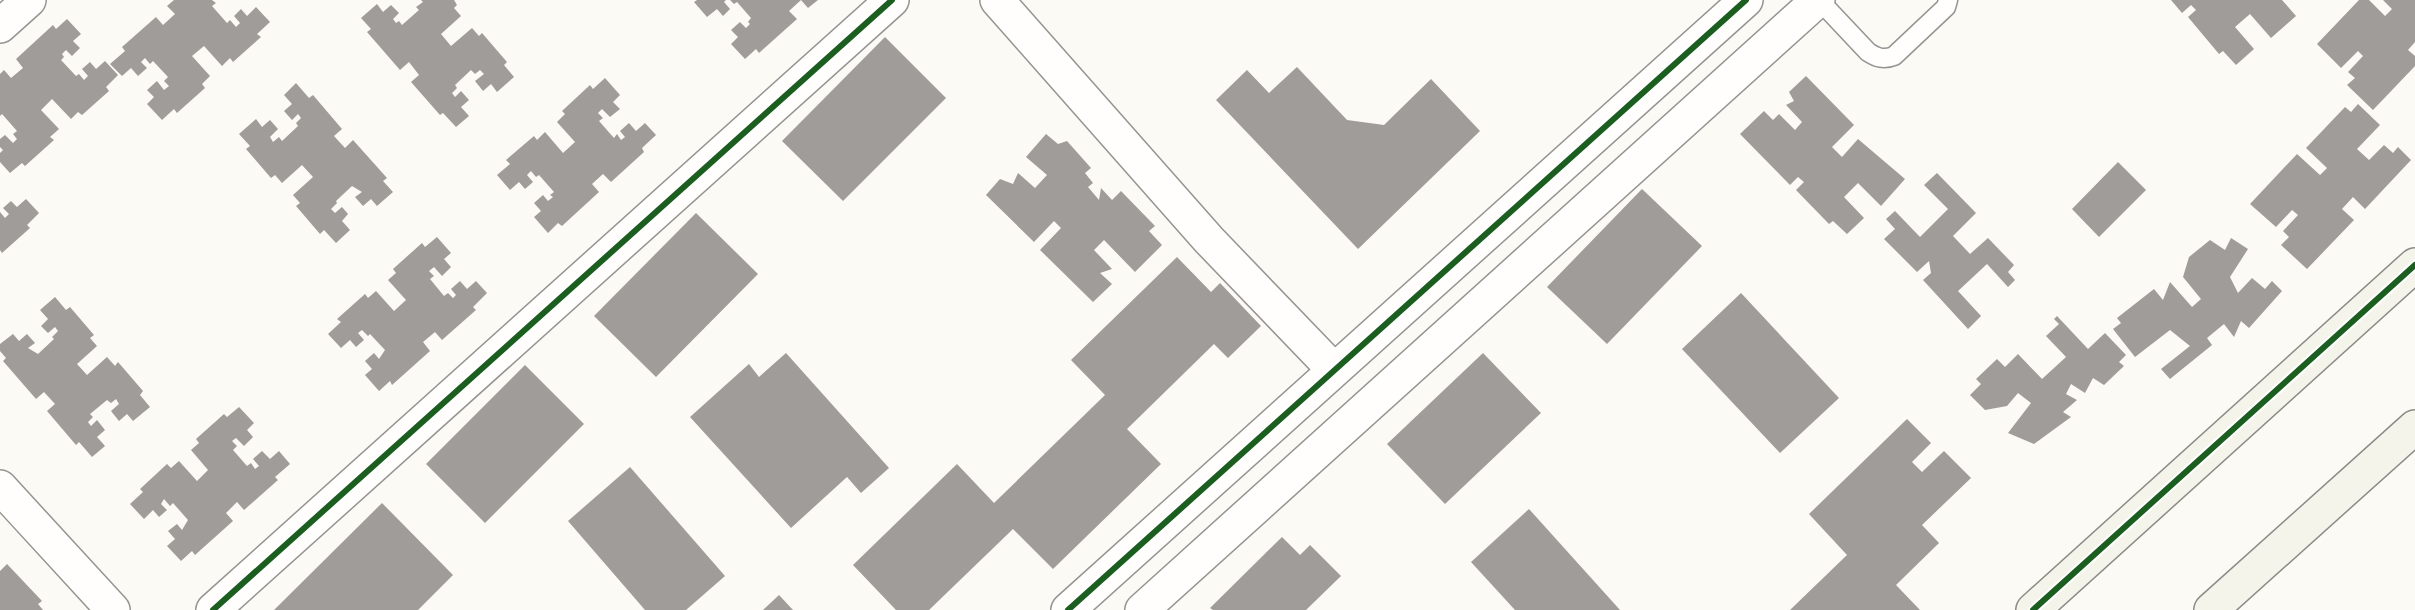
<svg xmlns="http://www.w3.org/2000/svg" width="2415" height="610" viewBox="0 0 2415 610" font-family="Spectral,serif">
  <rect width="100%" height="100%" fill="#fcfaf4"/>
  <g fill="#9f9c99">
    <path d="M174,0H212L216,3L212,6L227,23L230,20L236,27L240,23L234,16L241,9L247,16L256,7L270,22L257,34L261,37L233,62L230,58L222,66L204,46L192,56L210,76L202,84L205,88L177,113L174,109L162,120L147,104L154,97L147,90L157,81L164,90L169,86L164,81L168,77L153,61L150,64L145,58L141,62L147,68L138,76L131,68L122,76L110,64L125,51L122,47L156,17L163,25L175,14L167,6Z"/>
    <path d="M421,0H454L457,5L454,8L461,16L441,34L451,46L472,28L479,36L482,33L507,62L504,65L514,77L497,92L491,84L483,91L475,81L484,74L480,70L475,74L471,70L455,85L457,88L452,93L455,97L461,91L469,100L461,107L469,116L456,127L443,113L440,115L411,82L419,75L409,62L400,70L367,32L371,29L361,18L377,4L383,12L391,5L399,13L393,19L396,23L399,21L402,25L419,10L416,7L423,2Z"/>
    <path d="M697,0H726L724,2L730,9L723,16L717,9L707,17L694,2Z"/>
    <path d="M730,0H818L808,8L801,0L789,11L797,19L759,53L756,49L745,59L731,44L738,37L731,30L740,22L746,28L750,24L748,22L751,18L737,2L734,4Z"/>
    <path d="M2171,0H2282L2296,16L2271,38L2250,14L2235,27L2254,49L2236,65L2223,51L2219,54L2188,17L2196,10L2191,5L2182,13Z"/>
    <path d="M2359,0H2369L2385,16L2392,9L2383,0H2415V42L2408,50L2415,56V66L2373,110L2347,85L2355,78L2348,72L2363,56L2358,51L2341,68L2317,44Z"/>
    <path d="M67,19L81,34L73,41L80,48L72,56L66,50L62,54L64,57L61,60L76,76L79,74L84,80L88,76L82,69L90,62L96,69L105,61L118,75L106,87L109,91L82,115L78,112L71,119L52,99L41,110L59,129L50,137L54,140L25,166L22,163L10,173L0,162V153L3,150L0,147V139L5,135L13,143L17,139L13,134L17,131L2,114L0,116V74L4,70L11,78L23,68L16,59L53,25L56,29Z"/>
    <path d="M885,37L946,98L843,201L782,141Z"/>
    <path d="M1297,67L1347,120L1384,125L1431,79L1480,131L1358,249L1216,100L1247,70L1269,93Z"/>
    <path d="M1806,76L1854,125L1832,147L1842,157L1858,139L1905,179L1881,206L1858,183L1844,197L1864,218L1847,234L1833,221L1829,224L1796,190L1804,182L1798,177L1790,185L1740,134L1764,111L1773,120L1779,114L1795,130L1802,122L1786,105L1794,101L1789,92Z"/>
    <path d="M605,78L620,95L613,102L620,109L610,117L602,109L598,113L603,118L599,121L614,138L617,134L621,140L625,137L620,131L629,123L636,131L645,123L656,135L642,148L644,152L611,182L603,174L592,184L599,192L562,226L558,223L548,233L534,217L541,211L534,203L543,195L548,201L553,197L550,195L554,192L539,175L536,177L531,171L527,175L533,182L525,189L519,182L510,190L497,175L510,164L506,160L534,136L537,140L545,132L563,153L575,142L557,122L565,114L562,111L590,85L593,89Z"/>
    <path d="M296,83L309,98L313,95L342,129L334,136L345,148L353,140L387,178L383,181L393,192L377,206L371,199L363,206L355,197L362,192L352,186L336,201L337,203L331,209L335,213L342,207L348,214L342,221L350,230L336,243L324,230L320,234L296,206L300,203L293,195L313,177L302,165L282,183L275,175L271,178L246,149L250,146L239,134L256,119L262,127L270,120L278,129L270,137L273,142L279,137L282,141L298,126L296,123L301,118L298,114L292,120L284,111L292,104L284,95Z"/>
    <path d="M2358,104L2380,125L2357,149L2369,160L2384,145L2393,153L2398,147L2411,160L2365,209L2353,197L2342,209L2354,220L2307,269L2281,245L2289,237L2283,231L2298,215L2292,210L2276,227L2250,204L2297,154L2320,175L2327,168L2306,148L2345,107L2351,112Z"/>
    <path d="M1046,134L1058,144L1067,141L1091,168L1085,173L1093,183L1088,187L1099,200L1101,188L1112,200L1121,191L1155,226L1149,231L1162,245L1135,272L1104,240L1094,250L1112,269L1100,273L1112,284L1093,302L1040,250L1061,228L1054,221L1034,242L986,195L1000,179L1013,184L1018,173L1035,188L1047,175L1026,157Z"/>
    <path d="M2118,162L2146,190L2099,237L2072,209Z"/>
    <path d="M1937,173L1976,213L1953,236L1970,254L1988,238L2014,265L2008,272L2015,280L2008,287L1987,264L1958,291L1981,316L1968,329L1923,280L1931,273L1929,261L1917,272L1884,239L1895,229L1886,219L1895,211L1920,237L1948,209L1924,185Z"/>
    <path d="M1642,189L1702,246L1607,344L1547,287Z"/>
    <path d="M26,199L39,213L27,225L30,228L2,253L0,250V212L5,218L9,214L3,208L11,201L17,207Z"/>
    <path d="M696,213L758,274L656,377L594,316Z"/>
    <path d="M437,237L451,253L444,259L451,267L442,276L434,267L429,271L434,276L430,279L444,296L448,293L453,298L456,295L451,289L460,281L467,289L476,281L487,293L473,307L476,310L442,340L435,332L423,342L430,351L392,385L390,381L379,391L365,375L372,369L365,361L374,353L379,359L385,350L370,334L368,336L362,330L358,333L364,340L356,347L350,340L341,348L328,334L341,322L337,319L365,294L368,298L376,291L394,311L406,300L388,280L396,273L393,269L422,243L425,247Z"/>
    <path d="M2231,238L2248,249L2230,277L2238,293L2252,278L2265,289L2272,281L2282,291L2249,328L2241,321L2234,337L2224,324L2207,338L2212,345L2170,379L2161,369L2190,346L2170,330L2135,357L2113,329L2121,323L2117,318L2154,289L2163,300L2170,282L2192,307L2201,299L2183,277L2189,257L2210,240L2225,250Z"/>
    <path d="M1177,257L1211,292L1220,283L1261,326L1228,358L1214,344L1127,429L1161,464L1053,569L1013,529L929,610H896L853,565L957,464L994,503L1105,395L1071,360Z"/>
    <path d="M1741,293L1839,398L1780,453L1682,349Z"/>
    <path d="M55,297L66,310L70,307L94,335L90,338L97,346L77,364L87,375L107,357L115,366L118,362L143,391L140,395L150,407L133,421L127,414L119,421L111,411L119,404L116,399L111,403L107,400L90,414L93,417L88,422L91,426L97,420L105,430L97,437L105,446L92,457L79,442L76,445L47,411L55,404L44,392L36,399L3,361L6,358L0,351V344L13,334L19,341L27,334L35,343L28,348L38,354L54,339L52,337L58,331L55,327L48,333L41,326L48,319L40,310Z"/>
    <path d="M2057,316L2088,349L2105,333L2126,355L2119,362L2124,366L2104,385L2093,378L2085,393L2071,384L2066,394L2077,400L2063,412L2071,417L2034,444L2008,433L2031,403L2018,393L2007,406L1985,410L1970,395L1981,384L1976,379L1997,359L2005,367L2018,354L2042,379L2066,357L2046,336L2059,324L2054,319Z"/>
    <path d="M786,353L889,468L861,493L847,477L791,528L690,417L749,364L759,377Z"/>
    <path d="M1483,353L1541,413L1445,504L1387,444Z"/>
    <path d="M525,365L584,424L485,523L426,464Z"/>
    <path d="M239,407L254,423L247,430L253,437L244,446L236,438L232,441L237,446L233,450L247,466L251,463L255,469L259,466L253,459L262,451L270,459L279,451L290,464L275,477L278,480L244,510L237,502L226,513L233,521L195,555L192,551L181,561L167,546L175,539L168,531L177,524L182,530L188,520L173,503L170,506L164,499L161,504L167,510L159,517L153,510L144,519L130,504L143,492L140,489L167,464L171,468L179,461L197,481L208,470L191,450L199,443L196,439L224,414L227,417Z"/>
    <path d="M1907,419L1931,443L1912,462L1922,472L1944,451L1971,478L1922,525L1939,543L1896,585L1920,610H1790L1847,555L1809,514Z"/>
    <path d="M630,467L725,576L686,610H645L568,521Z"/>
    <path d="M382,503L453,575L418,610H274Z"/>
    <path d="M1529,509L1620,610H1515L1471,562Z"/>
    <path d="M1282,537L1300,555L1310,545L1341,576L1306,610H1213L1210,608Z"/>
    <path d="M7,564L42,601L38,604L43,610H0V571Z"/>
    <path d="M779,595L793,610H763Z"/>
  </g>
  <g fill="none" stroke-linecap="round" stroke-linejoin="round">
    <g stroke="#959492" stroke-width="21">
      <path id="lane" d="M1819,0L1868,52C1877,58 1884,60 1894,56L1946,7L1948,0"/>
    </g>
    <g stroke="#959492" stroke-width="36">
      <g id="street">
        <path d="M997,0L1209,240L1334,370"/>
        <path d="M0,26L29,0"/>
        <path d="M0,487L113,610"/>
        <path d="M213,610L892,0"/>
        <path d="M1068,610L1746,0"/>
        <path d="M1142,610L1818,0"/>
      </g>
    </g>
    <g stroke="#8c8b88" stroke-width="36">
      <g id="secondary">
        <path d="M2033,610L2415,265"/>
        <path d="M2211,610L2415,427"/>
      </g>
    </g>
    <use href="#lane" stroke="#fffefd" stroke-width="18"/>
    <use href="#street" stroke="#fffefd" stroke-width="33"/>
    <use href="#secondary" stroke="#f5f4ea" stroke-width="33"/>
    <g stroke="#fff" stroke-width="10">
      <g id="cycleway">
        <path d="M213,610L892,0"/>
        <path d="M1068,610L1746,0"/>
        <path d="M2033,610L2415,265"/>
      </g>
    </g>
    <use href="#cycleway" stroke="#1b5e20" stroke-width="6"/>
  </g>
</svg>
